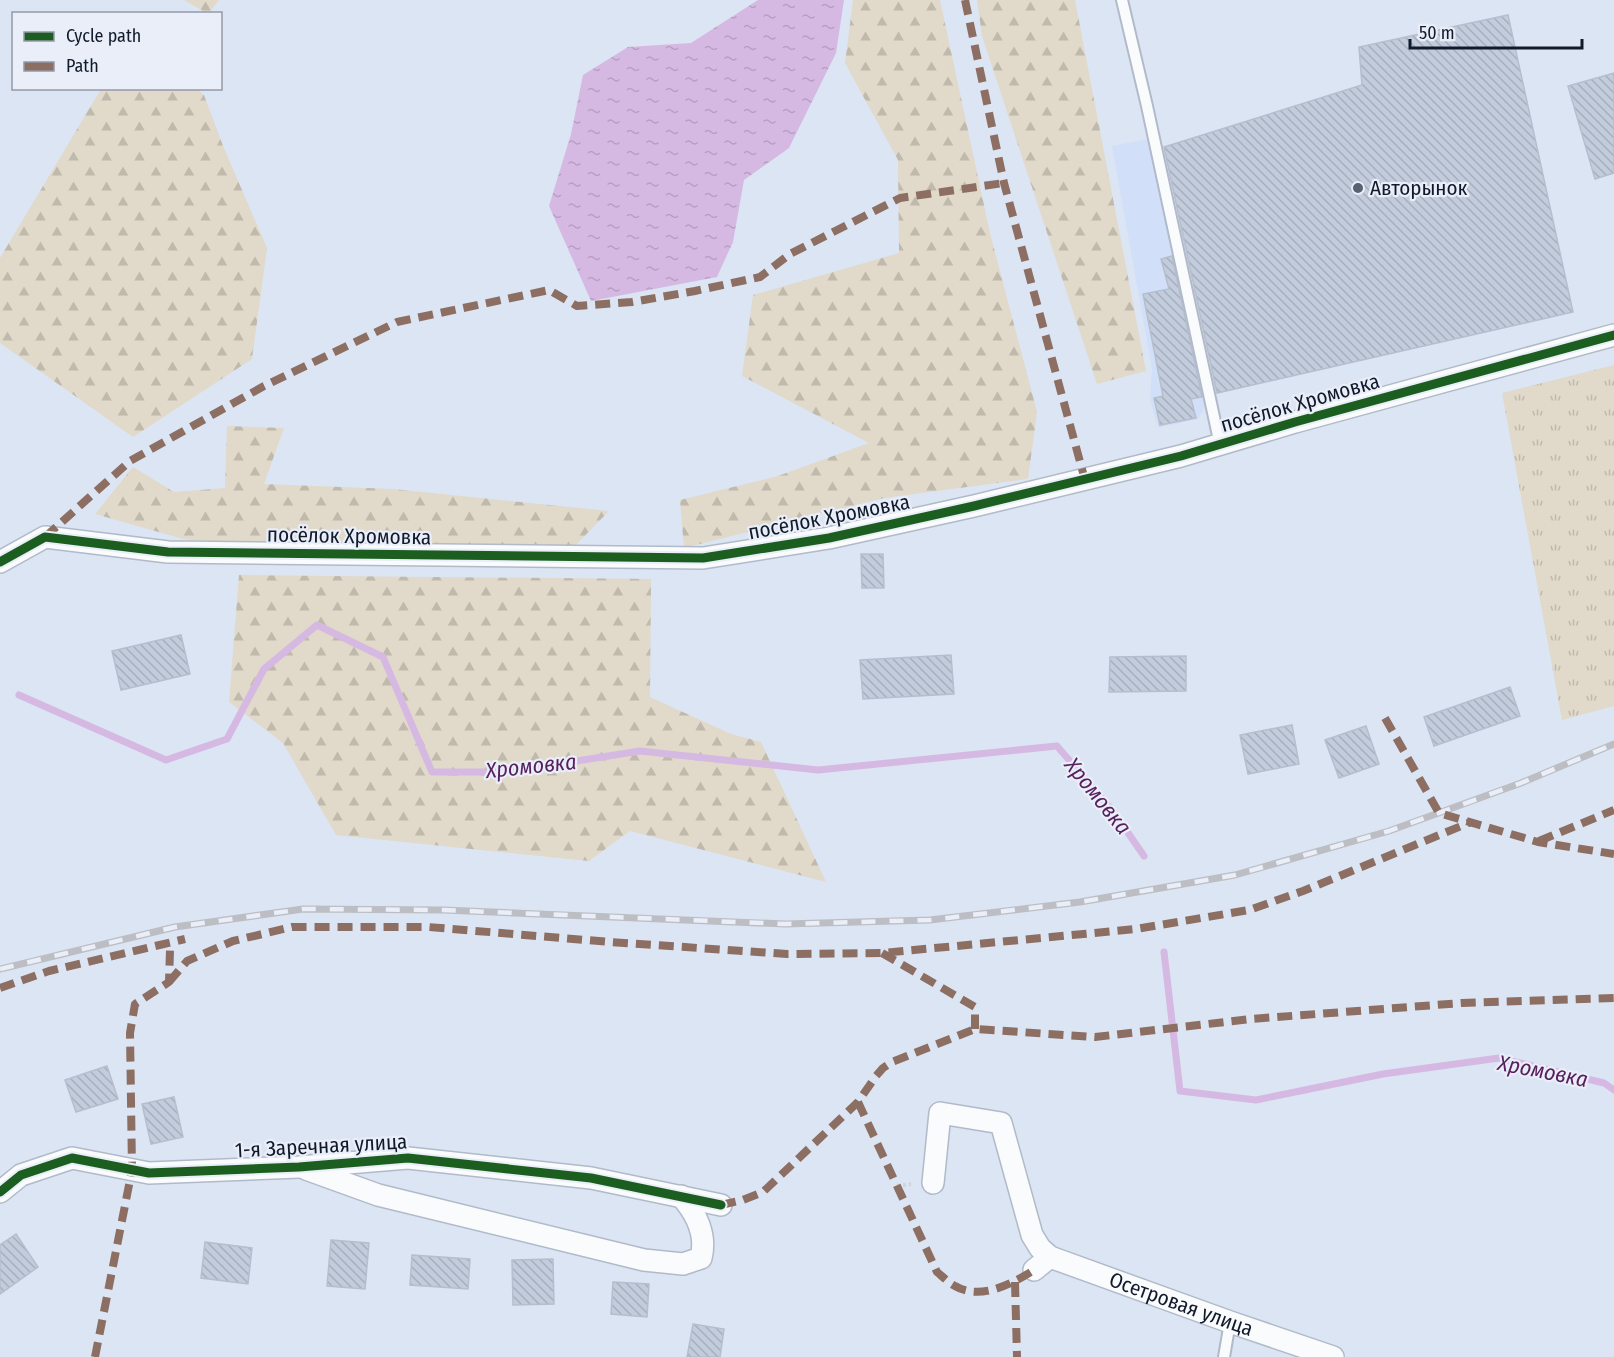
<svg xmlns="http://www.w3.org/2000/svg" width="1614" height="1357" viewBox="0 0 1614 1357" font-family="'Fira Sans Condensed',sans-serif">
  <defs>
    <pattern id="grass-tufts" width="24" height="20" patternUnits="userSpaceOnUse" patternTransform="scale(1.5)"><rect width="24" height="20" fill="#e1d9c9"/><path d="M3 7l-1-3M5 7V3M7 7l1-3M15 17l-1-3M17 17v-4M19 17l1-3" fill="none" stroke="#c0baad"/></pattern>
    <pattern id="forest-firs" width="22" height="20" patternUnits="userSpaceOnUse" patternTransform="scale(1.5)"><rect width="22" height="20" fill="#e1d9c9"/><path d="M5 1l3.5 6h-7zM16 11l3.5 6h-7z" fill="#c0baad"/></pattern>
    <pattern id="water-ripples" width="26" height="14" patternUnits="userSpaceOnUse" patternTransform="scale(1.5)"><rect width="26" height="14" fill="#d6b9e2"/><path d="M2 4q2-2 4 0t4 0M15 11q2-2 4 0t4 0" fill="none" stroke="#b79ec2"/></pattern>
    <pattern id="building-back-hatch" width="6" height="6" patternUnits="userSpaceOnUse" patternTransform="scale(1.5)"><rect width="6" height="6" fill="#c3ccdc"/><path d="M-1 5l2 2M0 0l6 6M5-1l2 2" fill="none" stroke="#a6afbd"/></pattern>
  </defs>
  <rect width="100%" height="100%" fill="#dce5f4"/>
  <path fill="#d1dff8" d="M1153,138L1207,397L1204,410L1197,419L1158,428L1150,400L1152,369L1112,146Z"/>
  <path fill="url(#grass-tufts)" d="M1614,365V706L1562,720L1502,393Z"/>
  <g fill="url(#forest-firs)">
    <path d="M184,0H219L208,14Z"/>
    <path d="M853,0H940L990,233L1037,412L1028,479L884,498L684,548L680,500L778,476L869,443L742,376L753,295L899,253L898,160L845,63Z"/>
    <path d="M977,0H1075L1146,371L1097,384L982,36Z"/>
    <path d="M101,89H197L204,95L223,146L267,248L252,359L133,437L0,343V258Z"/>
    <path d="M227,426L284,428L264,484L393,489L609,511L570,551L351,554L183,539L95,514L133,467L174,492L225,488Z"/>
    <path d="M239,575L651,579L650,697L731,734L761,742L826,882L630,831L589,861L336,835L283,743L229,702Z"/>
  </g>
  <path fill="url(#water-ripples)" d="M758,0H844L836,53L789,148L744,180L733,242L717,277L591,301L549,206L571,134L583,75L628,47L691,43Z"/>
  <g fill="none" stroke-linecap="round" stroke-linejoin="round">
    <g stroke="#d6b9e2" stroke-width="7">
      <path d="M19,695L166,760L227,739L264,669L317,625L383,657L432,772H507L640,751L818,770L1057,746L1113,811L1144,856"/>
      <path d="M1164,952L1180,1091L1256,1100L1383,1074L1499,1058L1604,1083L1614,1090"/>
    </g>
  </g>
  <g fill="url(#building-back-hatch)" stroke="#b6bece" stroke-width="1.5">
    <path d="M1508,15L1573,312L1217,393L1164,147L1362,85L1359,47Z"/>
    <path d="M1614,73V173L1595,179L1568,86Z"/>
    <path d="M1172,256L1202,397L1191,399L1196,418L1160,425L1154,398L1163,396L1143,294L1169,289L1161,259Z"/>
    <path d="M861,554H883L884,588H862Z"/>
    <path d="M181,635L190,674L121,690L112,651Z"/>
    <path d="M951,655L954,694L863,699L860,660Z"/>
    <path d="M1186,656V691L1109,692L1110,657Z"/>
    <path d="M1510,687L1520,716L1434,746L1424,717Z"/>
    <path d="M1292,725L1299,764L1248,774L1240,735Z"/>
    <path d="M1366,726L1379,764L1339,778L1325,740Z"/>
    <path d="M107,1066L118,1099L76,1112L65,1080Z"/>
    <path d="M174,1097L183,1137L151,1144L142,1104Z"/>
    <path d="M16,1234L38,1267L0,1294V1245Z"/>
    <path d="M331,1240L369,1243L365,1289L327,1286Z"/>
    <path d="M205,1242L252,1248L248,1284L201,1278Z"/>
    <path d="M412,1255L470,1259L468,1289L410,1285Z"/>
    <path d="M553,1259L554,1304L513,1305L512,1260Z"/>
    <path d="M613,1282L649,1284L647,1317L611,1314Z"/>
    <path d="M693,1324L724,1329L720,1357H687Z"/>
  </g>
  <g fill="none" stroke-linecap="round" stroke-linejoin="round">
    <g stroke="#b1bac9" stroke-width="14">
      <g id="service">
        <path d="M1122,0L1147,106L1220,445"/>
        <path d="M1224,1357L1230,1322"/>
      </g>
    </g>
    <g stroke="#b1bac9" stroke-width="24">
      <g id="minor">
        <path d="M0,562L45,537L168,552L703,558L829,538L974,506L1181,456L1295,422L1614,335"/>
        <path d="M306,1169L378,1195L644,1260L683,1264L701,1258C707,1235 696,1213 681,1196"/>
        <path d="M933,1183L940,1113L1001,1123L1032,1235L1040,1248L1050,1257"/>
        <path d="M0,1192L21,1175L72,1158L149,1173L299,1167L408,1158L591,1178L721,1205"/>
        <path id="s1" d="M1034,1270L1050,1257L1230,1322L1333,1357"/>
      </g>
    </g>
    <path stroke="#d1d4d9" stroke-width="4" stroke-dasharray="3 3" stroke-linecap="butt" d="M897,1186L911,1184"/>
    <use href="#service" stroke="#fafbfd" stroke-width="10"/>
    <use href="#minor" stroke="#fafbfd" stroke-width="21"/>
    <g stroke="#bcbec3" stroke-width="7">
      <path id="rail" d="M0,969L175,927L303,909L443,910L785,924L930,920L1080,902L1235,875L1389,831L1521,783L1614,744"/>
    </g>
    <use href="#rail" stroke="#e9eef8" stroke-width="4.5" stroke-dasharray="14" stroke-linecap="butt"/>
    <g stroke="#8d6e63" stroke-width="8" stroke-dasharray="15 8" stroke-linecap="butt">
      <path d="M965,0L1004,183L1085,480"/>
      <path d="M45,537L130,461L264,386L397,322L549,290L577,306L632,302L695,291L760,277L790,254L900,198L1004,183"/>
      <path d="M1385,718L1439,813L1538,842L1614,854"/>
      <path d="M1539,841L1614,810"/>
      <path d="M882,953L975,1007V1029"/>
      <path d="M169,982L187,961L233,941L292,927H428L610,942L787,954L882,953L1136,929L1249,910L1303,891L1471,822"/>
      <path d="M0,988L49,971L185,939"/>
      <path d="M858,1102L937,1272C943,1277 949,1283 955,1286C980,1301 1012,1284 1034,1270"/>
      <path d="M721,1205L743,1200L763,1192L858,1102L876,1076L883,1068L892,1062L975,1029L1095,1037L1251,1019L1462,1003L1614,998"/>
      <path d="M1015,1282L1017,1357"/>
      <path d="M95,1357L132,1170L130,1033L135,1004L169,982L170,950"/>
    </g>
    <g stroke="#e9eef8" stroke-width="13">
      <g id="cycleway">
        <path d="M0,562L45,537L168,552L703,558L829,538L974,506L1181,456L1295,422L1614,335"/>
        <path d="M0,1192L21,1175L72,1158L149,1173L299,1167L408,1158L591,1178L721,1205"/>
      </g>
    </g>
    <use href="#cycleway" stroke="#1b5e20" stroke-width="9"/>
  </g>
  <circle fill="#586171" stroke="#e9eef8" stroke-width="2" cx="1358" cy="188" r="6"/>
  <g text-anchor="middle" dominant-baseline="central" stroke-width="4.5" stroke-linejoin="round" paint-order="stroke">
    <g font-size="21" fill="#111a2b" stroke="#e9eef8" text-anchor="start">
      <text x="1370" y="188">Авторынок</text>
    </g>
    <g font-size="21" fill="#111a2b" stroke="#e9eef8">
      <text transform="translate(1300 403) rotate(-16)">посёлок Хромовка</text>
      <text transform="translate(829 517) rotate(-11)">посёлок Хромовка</text>
      <text transform="translate(349 536) rotate(1)">посёлок Хромовка</text>
      <text transform="translate(321 1146) rotate(-3)">1-я Заречная улица</text>
      <text stroke="none"><textPath href="#s1" startOffset="160">Осетровая улица</textPath></text>
    </g>
    <g font-size="22" font-style="italic" fill="#58205f" stroke="#e9eef8">
      <text transform="translate(531 766) rotate(-6)">Хромовка</text>
      <text transform="translate(1098 796) rotate(51)">Хромовка</text>
      <text transform="translate(1543 1071) rotate(11)">Хромовка</text>
    </g>
  </g>
  <rect x="12" y="12" width="210" height="78" fill="#e9eef8" stroke="#9399a6" stroke-width="1.5"/>
  <rect x="24" y="32" width="30" height="9" fill="#1b5e20" stroke="#9399a6" stroke-width="1.5"/>
  <text x="66" y="42" font-size="18" fill="#111a2b">Cycle path</text>
  <rect x="24" y="62" width="30" height="9" fill="#8d6e63" stroke="#9399a6" stroke-width="1.5"/>
  <text x="66" y="72" font-size="18" fill="#111a2b">Path</text>
  <path d="M1410 39v9h172v-9" fill="none" stroke="#111a2b" stroke-width="3"/>
  <text x="1419" y="39" font-size="18" fill="#111a2b" stroke="#e9eef8" stroke-width="4.5" paint-order="stroke">50 m</text>
</svg>
